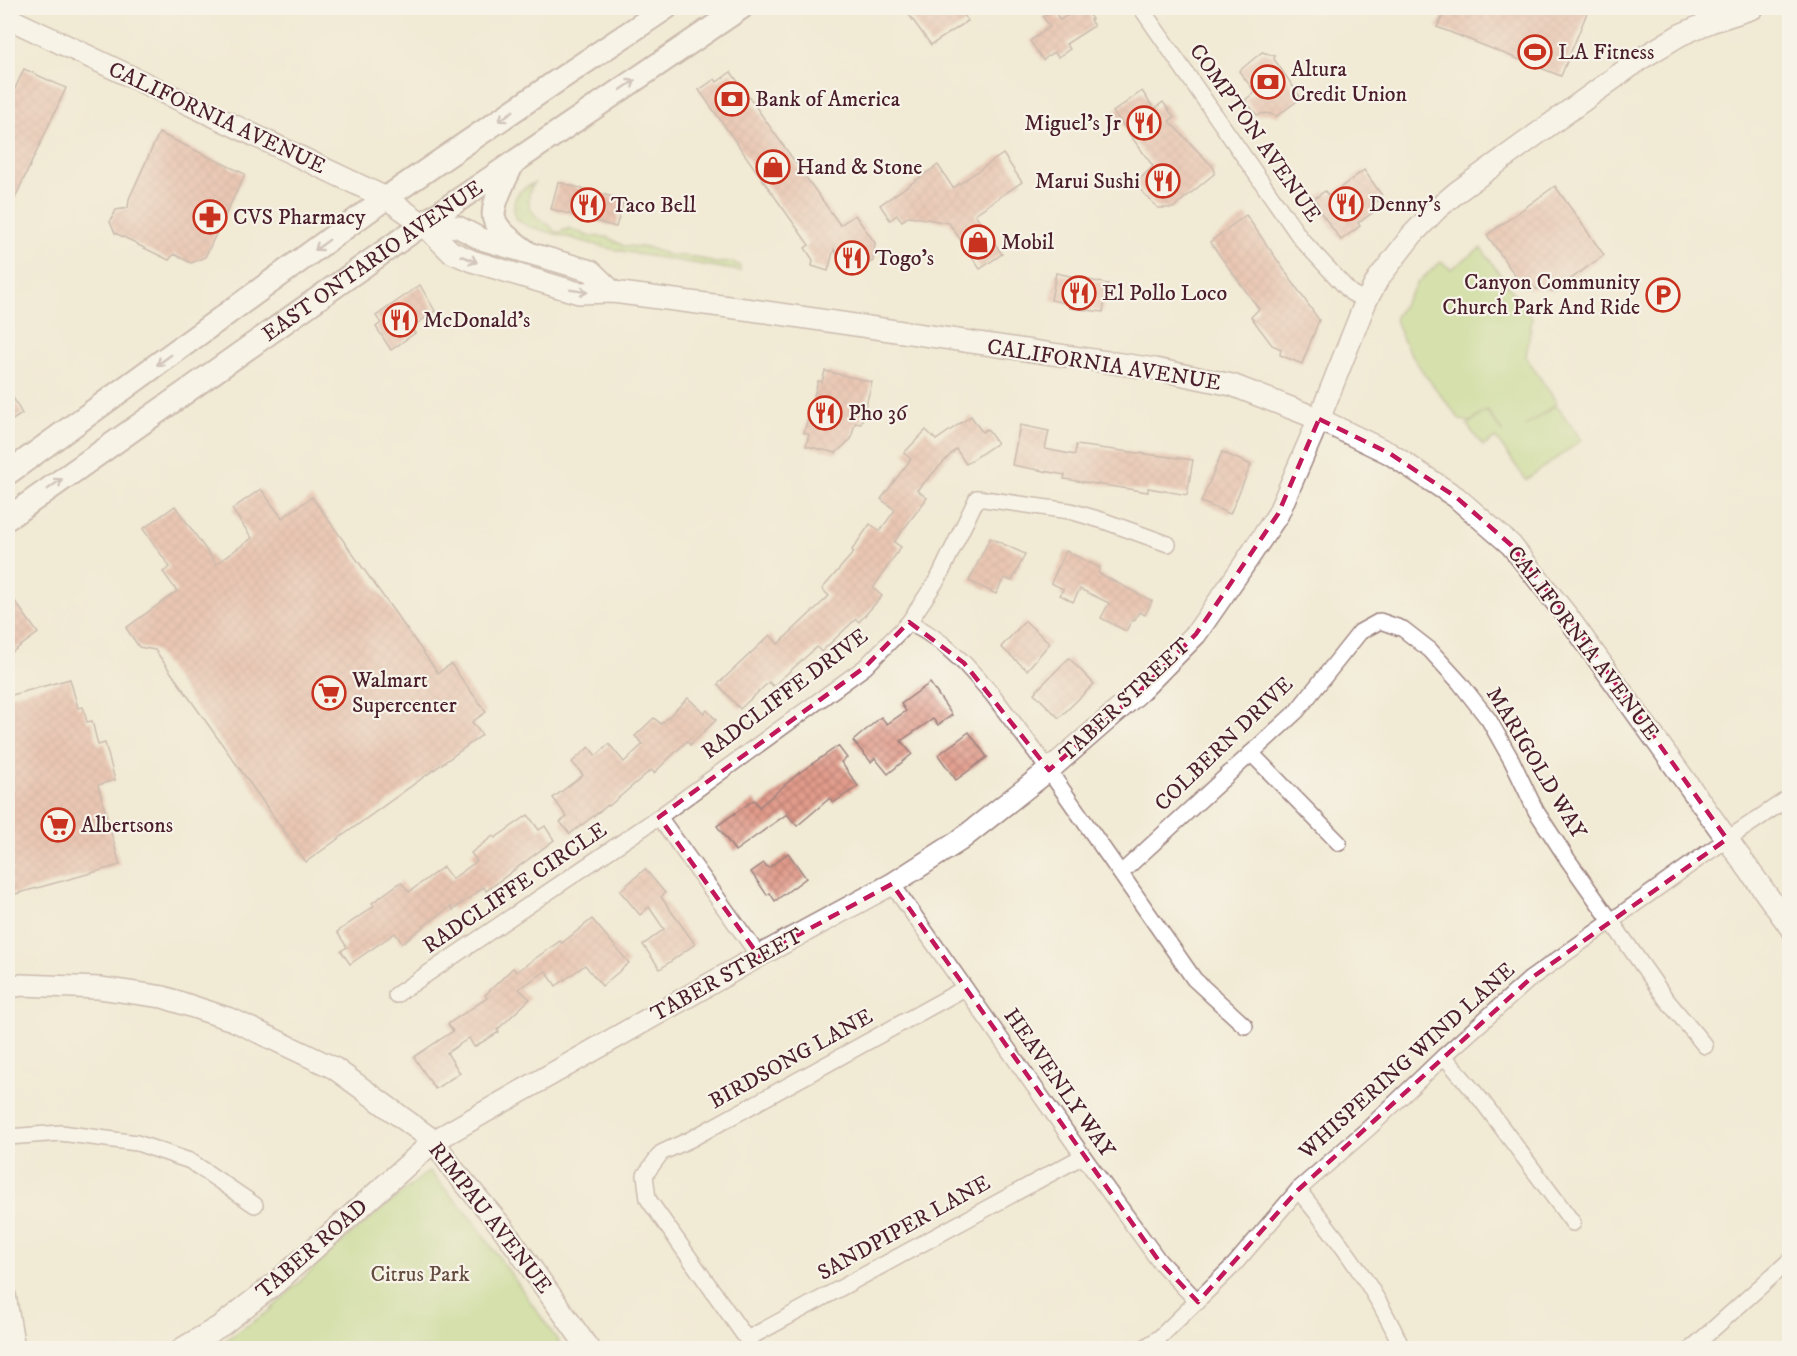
<svg xmlns="http://www.w3.org/2000/svg" width="1797" height="1356" viewBox="0 0 1797 1356" font-family="'IM FELL DW Pica',serif">
  <defs>
    <pattern id="grass-dots" width="8" height="8" patternUnits="userSpaceOnUse" patternTransform="scale(1.5)"><rect width="8" height="8" fill="#b4d57c"/><path d="M2 2h.1M6 6h.1" fill="none" stroke="#9cb66b" stroke-width="1.8" stroke-linecap="round"/></pattern>
    <pattern id="building-cross-hatch" width="8" height="8" patternUnits="userSpaceOnUse" patternTransform="scale(1.5)"><rect width="8" height="8" fill="#e19b8b"/><path d="M0 0l8 8M0 8l8-8" fill="none" stroke="#b87e72"/></pattern>
  </defs>
  <rect width="100%" height="100%" fill="#f7f3e8"/>
  <filter id="ink" filterUnits="userSpaceOnUse"><feTurbulence type="fractalNoise" baseFrequency=".0167" numOctaves="2"/><feDisplacementMap in="SourceGraphic" scale="12" xChannelSelector="R" yChannelSelector="G"/><feConvolveMatrix kernelMatrix="1 2 1 2 8 2 1 2 1" color-interpolation-filters="sRGB"/></filter>
  <filter id="wash" filterUnits="userSpaceOnUse"><feTurbulence type="fractalNoise" baseFrequency=".008" numOctaves="4" result="noise"/><feDisplacementMap in="SourceGraphic" scale="24" xChannelSelector="R" yChannelSelector="G"/><feGaussianBlur stdDeviation="1.35" result="paint"/><feColorMatrix in="noise" values="0 0 0 0 0 0 0 0 0 0 0 0 0 0 0 0 0 1.4 0 .05"/><feComposite in="paint" operator="in"/></filter>
  <g filter="url(#wash)">
    <rect width="100%" height="100%" fill="#f1ead4"/>
    <path fill="url(#grass-dots)" stroke="#7f7a54" stroke-width="1.5" d="M534,183C527,193 526,206 536,216C542,222 550,223 555,232H560L569,228L588,236L607,237L624,246L646,247L669,255L696,257L715,263L733,262L740,266V271L637,254L607,248L527,226L515,218C511,199 516,191 534,183Z"/>
    <g fill="#b4d57c" stroke="#7f7a54" stroke-width="1.5">
      <path d="M1481,248L1532,318L1526,357L1557,403L1524,427L1556,405L1582,440L1526,480L1496,438L1483,446L1467,425L1486,411L1503,433L1487,410L1470,422L1460,420C1440,393 1401,350 1395,317L1418,282L1441,262L1451,269Z"/>
      <path d="M429,1171L472,1219L563,1348H214L269,1311L339,1244Z"/>
    </g>
    <g id="blocks">
      <g fill="url(#building-cross-hatch)">
        <path d="M904,8H959L968,21L931,45Z"/>
        <path d="M1079,8H1084L1092,19L1090,20L1094,26L1066,44L1070,49L1058,57L1054,52L1043,60L1030,41L1050,27L1043,17L1053,9L1060,20Z"/>
        <path d="M1447,8H1589L1561,76L1437,27Z"/>
        <path d="M1262,52L1275,56L1274,59L1301,98L1277,116L1267,113L1257,115L1245,100L1255,92L1239,71Z"/>
        <path d="M24,69L66,88L8,213V104Z"/>
        <path d="M731,72L840,225L855,215L875,243L873,261L855,270L852,262L843,267L834,249L828,271L812,266L813,260L805,248L809,245L699,90L715,79L717,82Z"/>
        <path d="M1142,91L1154,109L1163,102L1174,117L1169,121L1214,168V174L1173,208H1158L1135,184L1153,166L1113,112Z"/>
        <path d="M159,133L245,174L205,257L191,263L174,254L169,260L138,245V244L115,233L110,222L116,210L128,208L129,199Z"/>
        <path d="M1003,154L1022,182L975,214L1002,254L980,269L949,223L909,216L902,221L897,215L890,220L880,205L938,165L953,188Z"/>
        <path d="M1364,170L1383,197L1374,204L1378,209L1358,223L1360,226L1341,240L1315,205L1318,204L1314,199L1325,191L1329,196Z"/>
        <path d="M558,182L624,200L616,227L551,209Z"/>
        <path d="M1555,186L1604,255L1554,291L1523,287L1487,235Z"/>
        <path d="M1246,215L1319,320L1302,364L1280,355L1281,349L1272,345L1251,317L1259,309L1210,242Z"/>
        <path d="M1056,273L1108,284L1103,312L1070,308V304L1051,300Z"/>
        <path d="M420,285L435,311L411,328L415,333L391,350L376,327L381,323L376,316Z"/>
        <path d="M825,371L872,382L861,424L855,423L851,439L836,453L806,446L809,434L804,433L818,381L822,382Z"/>
        <path d="M8,388L22,414L8,423Z"/>
        <path d="M971,416L982,432L987,429L997,443L966,464L956,449L917,490L927,498L894,542L901,547L873,588L882,596L859,622L856,619L821,652L817,647L773,686L769,682L740,709L718,684L770,635L778,644L829,596L822,589L854,552L852,550L870,524L880,531L895,510L881,499L911,459L904,453L926,430L936,440Z"/>
        <path d="M1020,425L1049,431L1045,449L1075,455L1076,445L1193,460L1187,495L1148,488V492L1064,479L1065,475L1012,465Z"/>
        <path d="M1222,452L1251,465L1230,514L1201,502Z"/>
        <path d="M261,489L282,518L312,497L438,673L451,664L486,712L472,722L482,735L306,862L155,650L139,647L126,628L177,591L163,572L170,567L143,529L175,506L216,564L252,538L232,509Z"/>
        <path d="M990,538L1025,554L1012,581L1004,578L996,594L969,581Z"/>
        <path d="M1066,551L1100,568L1098,573L1152,601L1145,615L1139,612L1134,621L1132,620L1126,631L1101,618L1109,603L1080,589L1073,602L1060,595L1063,589L1051,583Z"/>
        <path d="M8,592L38,633L8,655Z"/>
        <path d="M1025,621L1050,643L1027,670L1001,647Z"/>
        <path d="M1069,658L1094,684L1059,718L1034,693Z"/>
        <path d="M70,679L78,708L83,707L87,722L92,721L98,745L105,743L115,780L98,785L120,865L8,896V696Z"/>
        <path d="M930,683L952,715L938,725L933,719L901,741L912,754L888,774L875,758L871,762L853,741L881,717L887,724L906,711L901,704Z"/>
        <path d="M688,698L704,713L707,710L716,720L690,745L687,741L654,773L651,770L609,806L608,805L570,834L560,822L567,817L553,798L583,775L572,762L589,747L596,756L609,744L624,762L643,744L635,736L654,718L661,724Z"/>
        <path d="M969,732L987,757L956,780L938,755Z"/>
        <path d="M838,746L847,758L841,762L858,786L833,803L830,798L797,826L787,814L735,851L717,826L754,800L759,807L799,773Z"/>
        <path d="M528,815L539,830L545,826L554,840L486,891L484,887L453,910L451,906L402,943L395,933L350,964L341,951L347,947L337,932L374,906L372,903L401,882L409,892L443,867L452,879L477,861L471,853L493,836L495,838Z"/>
        <path d="M788,853L806,878L775,901L770,893L767,895L751,872L764,863L768,868Z"/>
        <path d="M645,869L665,893L661,897L695,944L660,969L643,945L664,929L649,907L640,915L620,891Z"/>
        <path d="M592,919L629,963L602,986L585,965L556,986L546,971L519,989L530,999L497,1030L499,1032L474,1047L469,1038L447,1053L460,1073L435,1089L414,1057L453,1031L448,1024L487,998L485,995L513,968L516,972L560,941L562,943Z"/>
      </g>
    </g>
  </g>
  <g filter="url(#ink)">
    <use href="#blocks" fill-opacity="0" stroke="#9e8480" stroke-width="1.5"/>
    <g fill="none" stroke-linecap="round" stroke-linejoin="round">
      <g stroke="#9e8480" stroke-width="18">
        <g id="street">
          <path d="M1141,8L1301,239L1351,293L1366,301"/>
          <path d="M909,622L926,632L943,644L964,663L992,694L1038,755L1194,979L1245,1026"/>
          <path d="M1251,753L1339,843"/>
          <path d="M659,817L759,956"/>
          <path d="M1121,873L1297,711L1360,632L1380,621L1403,629L1430,650L1460,683L1489,720L1512,761L1536,811L1568,860L1666,999L1705,1046"/>
          <path d="M892,884L1083,1156L1159,1261L1198,1302"/>
          <path d="M396,995L659,817L865,667L909,622L939,577L977,498L1070,511L1104,521L1168,544"/>
          <path d="M1444,1056L1482,1101L1573,1223"/>
          <path d="M8,1137L61,1133L137,1143L190,1161L255,1205"/>
          <path d="M1298,1190C1338,1238 1377,1290 1402,1348"/>
          <path d="M8,1295L17,1348"/>
          <path d="M747,1339L1083,1156"/>
          <path d="M753,1348L648,1199L645,1175L661,1153L691,1139L965,988"/>
          <path d="M1144,1348L1159,1338L1234,1265L1298,1190L1370,1127L1444,1056L1530,979L1704,855L1790,797"/>
          <path d="M1692,1348L1790,1260"/>
        </g>
      </g>
      <g stroke="#9e8480" stroke-width="24">
        <g id="secondary">
          <path d="M8,18L386,198L423,224L451,252L472,261L579,293L613,292L752,310L1155,369L1232,385L1319,419L1389,453L1456,497L1511,545L1568,617L1790,927"/>
          <path d="M423,224L458,227L481,239L591,271L613,292"/>
          <path d="M8,987L22,985L100,988L163,997L233,1020L334,1068L434,1141L453,1169L502,1227L588,1348"/>
          <path d="M183,1348L222,1325L277,1282L434,1141L759,956L892,884L959,841L1049,770L1139,692L1196,634L1237,575L1278,514L1319,419L1366,301L1378,279L1412,235L1437,209L1457,192L1642,58L1680,35L1710,22L1753,8"/>
        </g>
      </g>
      <g stroke="#9e8480" stroke-width="26">
        <g id="primary">
          <path d="M513,163C507,177 491,203 494,218C498,233 516,243 527,252"/>
          <path d="M8,473L386,198L554,83L666,8"/>
          <path id="s1" d="M8,518L423,224L741,8"/>
        </g>
      </g>
      <use href="#street" stroke="#fff" stroke-width="15"/>
      <use href="#secondary" stroke="#fff" stroke-width="21"/>
      <use href="#primary" stroke="#fff" stroke-width="22"/>
    </g>
    <defs><path id="oneway-shaft" d="M-6 0H5M1.5-3L5.5 0L1.5 3" fill="none" stroke-width="1.6" stroke-linecap="round" stroke-linejoin="round" transform="scale(1.5)"/></defs>
    <g stroke="#ae9aa0">
      <use href="#oneway-shaft" transform="translate(628 85) rotate(-34)"/>
      <use href="#oneway-shaft" transform="translate(506 116) rotate(145)"/>
      <use href="#oneway-shaft" transform="translate(322 245) rotate(144)"/>
      <use href="#oneway-shaft" transform="translate(469 259) rotate(23)"/>
      <use href="#oneway-shaft" transform="translate(579 291) rotate(8)"/>
      <use href="#oneway-shaft" transform="translate(164 360) rotate(144)"/>
      <use href="#oneway-shaft" transform="translate(55 484) rotate(-36)"/>
    </g>
  </g>
  <path d="M0 0H1797V1356H0ZM1319,419L1389,453L1456,497L1511,545L1568,617L1727,839L1530,979L1298,1190L1198,1302L1159,1261L892,884L759,956L659,817L865,667L909,622L964,663L1049,770L1139,692L1196,634L1278,514Z" fill="#f1ead4" fill-opacity=".55" fill-rule="evenodd"/>
  <path fill="none" stroke="#c2185b" stroke-width="4.5" stroke-dasharray="12 8" stroke-linejoin="round" d="M1319,419L1389,453L1456,497L1511,545L1568,617L1727,839L1530,979L1298,1190L1198,1302L1159,1261L892,884L759,956L659,817L865,667L909,622L964,663L1049,770L1139,692L1196,634L1278,514Z"/>
  <defs>
    <g id="stadium-ring" transform="scale(1.725)"><circle r="9.5" fill="#f7f3e8" stroke="#c8321e" stroke-width="1.5"/><path d="M0-5a6.5 5 0 1 0 0 10a6.5 5 0 1 0 0-10ZM-3.5-1.8h7v3.6h-7Z" fill="#c8321e"/></g>
    <g id="bank-ring" transform="scale(1.725)"><circle r="9.5" fill="#f7f3e8" stroke="#c8321e" stroke-width="1.5"/><path d="M-6-4H6V4H-6ZM0-2.3a2.3 2.3 0 1 0 0 4.6a2.3 2.3 0 1 0 0-4.6Z" fill="#c8321e"/></g>
    <g id="restaurant-ring" transform="scale(1.725)"><circle r="9.5" fill="#f7f3e8" stroke="#c8321e" stroke-width="1.5"/><path d="M-5-6h1v4h1v-4h1v4h1v-4h1v5L-1.5 .5V6h-2V.5L-5-1ZM5-6V6H3V1.5H1.5Q1.5-4 5-6Z" fill="#c8321e"/></g>
    <g id="shop-ring" transform="scale(1.725)"><circle r="9.5" fill="#f7f3e8" stroke="#c8321e" stroke-width="1.5"/><path d="M-5-2.5h2.3a2.7 3.5 0 0 1 5.4 0H5L5.5 6h-11ZM-1.5-2.5h3a1.5 2.3 0 0 0-3 0Z" fill="#c8321e"/></g>
    <g id="pharmacy-ring" transform="scale(1.725)"><circle r="9.5" fill="#f7f3e8" stroke="#c8321e" stroke-width="1.5"/><path d="M-2-6h4v4h4v4h-4v4h-4v-4h-4v-4h4Z" fill="#c8321e"/></g>
    <g id="parking-ring" transform="scale(1.725)"><circle r="9.5" fill="#f7f3e8" stroke="#c8321e" stroke-width="1.5"/><path d="M-3.5-5.5H1a3.5 3.5 0 0 1 0 7H-1V5.5H-3.5ZM-1-3.4V-.6H.8a1.4 1.4 0 0 0 0-2.8Z" fill="#c8321e"/></g>
    <g id="supermarket-ring" transform="scale(1.725)"><circle r="9.5" fill="#f7f3e8" stroke="#c8321e" stroke-width="1.5"/><path d="M-6-5.5h2.5l.6 2H6L4.5 2H-2.5L-4.4-4H-6ZM-1.5 3.2a1.3 1.3 0 1 0 .1 0ZM3 3.2a1.3 1.3 0 1 0 .1 0Z" fill="#c8321e"/></g>
  </defs>
  <g fill-rule="evenodd">
    <use href="#stadium-ring" x="1535" y="52"/>
    <use href="#bank-ring" x="1268" y="82"/>
    <use href="#bank-ring" x="732" y="99"/>
    <use href="#restaurant-ring" x="1144" y="123"/>
    <use href="#shop-ring" x="773" y="167"/>
    <use href="#restaurant-ring" x="1163" y="181"/>
    <use href="#restaurant-ring" x="1346" y="204"/>
    <use href="#restaurant-ring" x="588" y="205"/>
    <use href="#pharmacy-ring" x="210" y="217"/>
    <use href="#shop-ring" x="978" y="242"/>
    <use href="#restaurant-ring" x="852" y="258"/>
    <use href="#restaurant-ring" x="1079" y="293"/>
    <use href="#parking-ring" x="1663" y="295"/>
    <use href="#restaurant-ring" x="400" y="320"/>
    <use href="#restaurant-ring" x="825" y="413"/>
    <use href="#supermarket-ring" x="329" y="693"/>
    <use href="#supermarket-ring" x="58" y="825"/>
  </g>
  <g text-anchor="middle" dominant-baseline="central" stroke-width="4.5" stroke-linejoin="round" paint-order="stroke">
    <g font-size="22" fill="#4a1f2b" stroke="#f7f3e8" text-anchor="start">
      <text x="1558" y="52">LA Fitness</text>
      <text x="1291" y="69">Altura<tspan x="1291" dy="25">Credit Union</tspan></text>
      <text x="755" y="99">Bank of America</text>
      <text x="1121" y="123" text-anchor="end">Miguel's Jr</text>
      <text x="796" y="167">Hand &amp; Stone</text>
      <text x="1140" y="181" text-anchor="end">Marui Sushi</text>
      <text x="1369" y="204">Denny's</text>
      <text x="611" y="205">Taco Bell</text>
      <text x="233" y="217">CVS Pharmacy</text>
      <text x="1001" y="242">Mobil</text>
      <text x="875" y="258">Togo's</text>
      <text x="1640" y="282" text-anchor="end">Canyon Community<tspan x="1640" dy="25">Church Park And Ride</tspan></text>
      <text x="1102" y="293">El Pollo Loco</text>
      <text x="423" y="320">McDonald's</text>
      <text x="848" y="413">Pho 36</text>
      <text x="352" y="680">Walmart<tspan x="352" dy="25">Supercenter</tspan></text>
      <text x="81" y="825">Albertsons</text>
    </g>
    <g font-size="22" fill="#4a1f2b" stroke="#f7f3e8">
      <text transform="translate(217 118) rotate(25)">CALIFORNIA AVENUE</text>
      <text transform="translate(1255 133) rotate(55)">COMPTON AVENUE</text>
      <text stroke="none"><textPath href="#s1" startOffset="446">EAST ONTARIO AVENUE</textPath></text>
      <text transform="translate(1104 365) rotate(9)">CALIFORNIA AVENUE</text>
      <text transform="translate(1583 643) rotate(53)">CALIFORNIA AVENUE</text>
      <text transform="translate(785 694) rotate(-37)">RADCLIFFE DRIVE</text>
      <text transform="translate(1125 700) rotate(-43)">TABER STREET</text>
      <text transform="translate(1224 744) rotate(-44)">COLBERN DRIVE</text>
      <text transform="translate(1536 763) rotate(59)">MARIGOLD WAY</text>
      <text transform="translate(515 888) rotate(-34)">RADCLIFFE CIRCLE</text>
      <text transform="translate(727 975) rotate(-29)">TABER STREET</text>
      <text transform="translate(791 1059) rotate(-29)">BIRDSONG LANE</text>
      <text transform="translate(1407 1061) rotate(-42)">WHISPERING WIND LANE</text>
      <text transform="translate(1059 1083) rotate(55)">HEAVENLY WAY</text>
      <text transform="translate(490 1218) rotate(52)">RIMPAU AVENUE</text>
      <text transform="translate(904 1228) rotate(-29)">SANDPIPER LANE</text>
      <text transform="translate(312 1249) rotate(-41)">TABER ROAD</text>
    </g>
    <g font-size="22" fill="#644c3f" stroke="#f7f3e8">
      <text x="420" y="1274">Citrus Park</text>
    </g>
  </g>
  <rect width="1797" height="1356" fill="none" stroke="#f7f3e8" stroke-width="30"/>
</svg>
